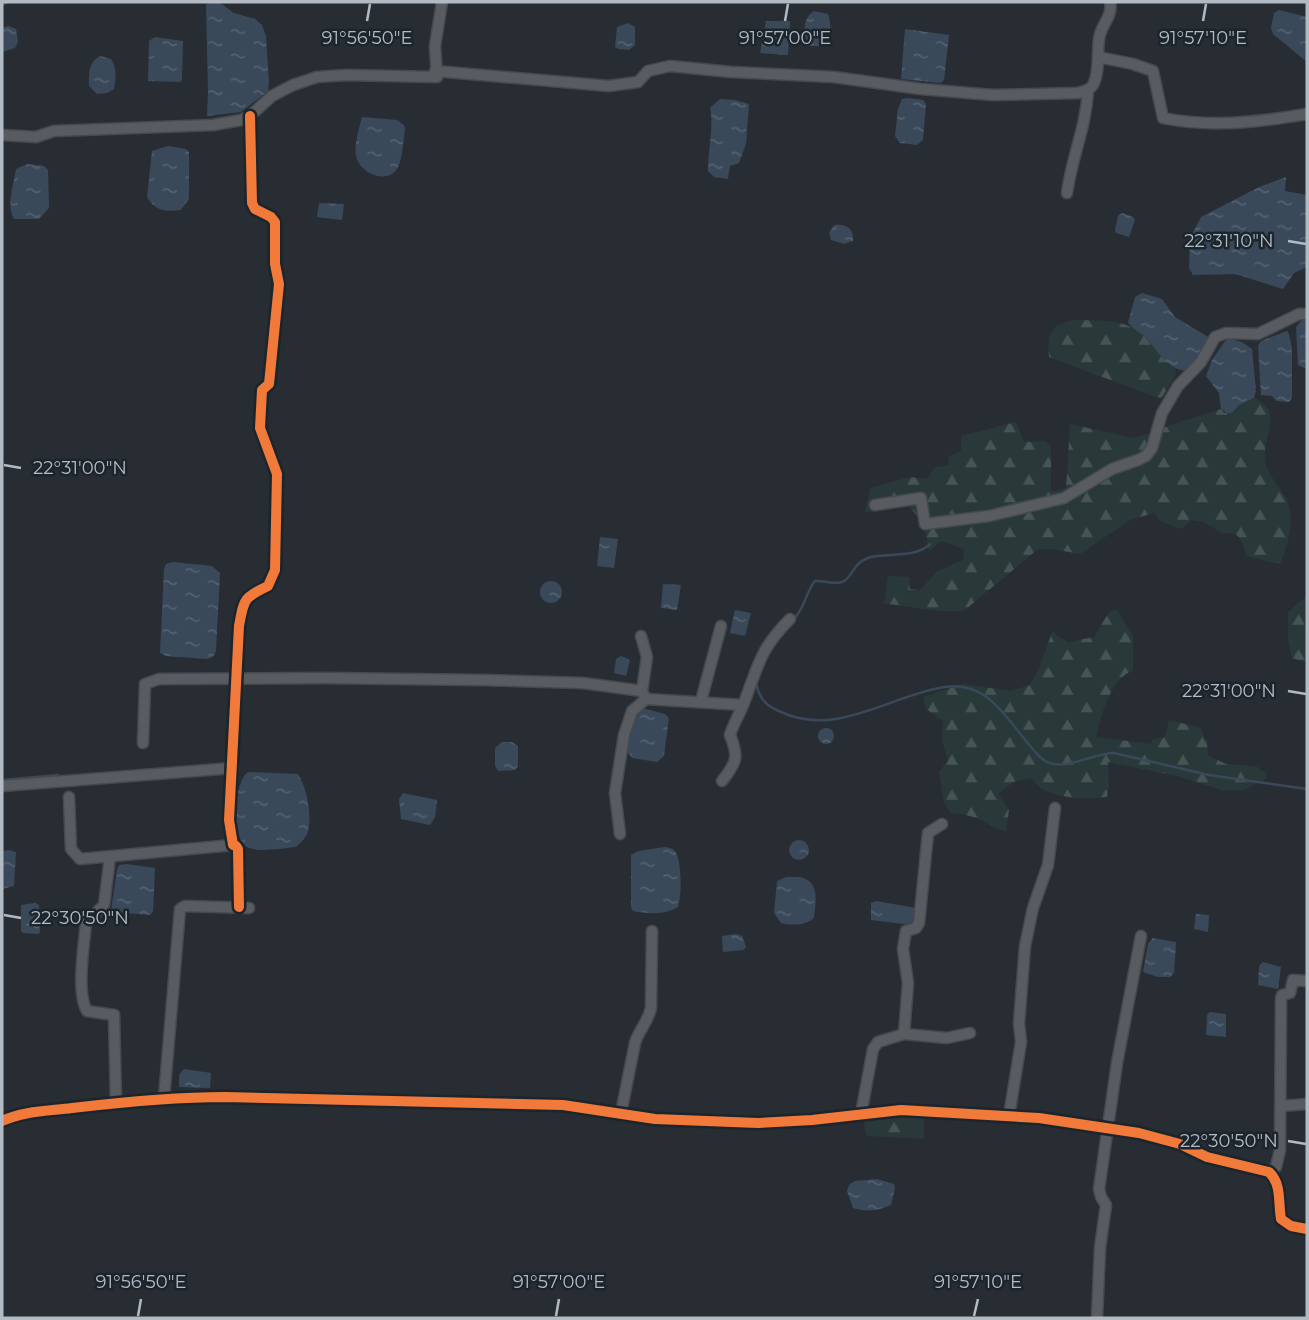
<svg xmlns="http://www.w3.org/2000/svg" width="1309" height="1320" viewBox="0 0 1309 1320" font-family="Montserrat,sans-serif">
  <defs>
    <pattern id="forest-firs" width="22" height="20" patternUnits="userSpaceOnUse" patternTransform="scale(1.75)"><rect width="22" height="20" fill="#293939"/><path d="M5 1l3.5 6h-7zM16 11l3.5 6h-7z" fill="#465454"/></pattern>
    <pattern id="water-ripples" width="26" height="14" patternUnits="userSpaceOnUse" patternTransform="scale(1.75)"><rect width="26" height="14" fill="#39495a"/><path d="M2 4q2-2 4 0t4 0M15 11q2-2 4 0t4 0" fill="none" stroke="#536170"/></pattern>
  </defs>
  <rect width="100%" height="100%" fill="#282d33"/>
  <g fill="url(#forest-firs)">
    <path d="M1076,320C1100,321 1127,318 1145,337C1156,349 1163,361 1176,369L1175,376L1161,399L1049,357C1047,332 1051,324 1076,320Z"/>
    <path d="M1254,398C1285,411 1262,435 1265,460C1267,474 1276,482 1283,493C1297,515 1289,540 1281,562L1277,564L1247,556C1243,544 1240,529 1224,534L1203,522L1191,520L1181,529L1160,521L1154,513L1130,520L1080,554L1053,549H1038L965,610C939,615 911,605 884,604L888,576L909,577L910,589L920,590L937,572L963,560L964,549L941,541L929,551C926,525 917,511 896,496L878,511L865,512L870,488L910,477L927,479L934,468L948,465L949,456L961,451V436L1016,422L1024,442L1045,441L1051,446V492L1066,488L1070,424L1133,438L1153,433L1170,425L1221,409L1224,413L1235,410L1239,405Z"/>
    <path d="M1307,596V663L1292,658L1288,639V612Z"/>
    <path d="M1117,610L1133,636V671C1112,676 1100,717 1096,737L1151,744L1153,739L1165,737L1169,720L1201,728L1205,740L1207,741L1208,755L1226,764L1256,766L1267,774L1265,779L1244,790H1221L1177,776L1108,762L1109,786L1107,797C1087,799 1062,799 1044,790C1039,788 1035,783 1032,778L1013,782L998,794L1009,810L1006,832C983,823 976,814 950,813L944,802L939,772L948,760L942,740L943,721L926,709L923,697L963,684L1010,691L1030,685L1039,669L1052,632L1068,642L1094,637L1109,612Z"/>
    <path d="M891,1114H924V1139L867,1136L863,1118Z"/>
  </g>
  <g fill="url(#water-ripples)">
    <path d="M209,3H220L234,13L255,19L262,25L266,36L269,83L268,91L241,112L207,116L208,92L206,5Z"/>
    <path d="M1279,10L1307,17V62L1273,34L1271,28L1274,13Z"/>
    <path d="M814,11L828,14C834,32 830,51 808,45C803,33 802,19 814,11Z"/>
    <path d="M766,21H790L788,55L760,53Z"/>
    <path d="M628,23L635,27V45L629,50L618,49L615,47L617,27Z"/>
    <path d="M8,26L16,29L18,42L15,48L2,52V28Z"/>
    <path d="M905,29L949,35L944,80L941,83L901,79Z"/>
    <path d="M155,37L183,41L182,80L180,82L148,81L149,41Z"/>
    <path d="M100,56L111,59C117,68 116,78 114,89L107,93L97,94L89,86C89,73 88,63 100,56Z"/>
    <path d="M907,98L923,100L926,104L923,140L917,145L900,143L895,136L898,109L902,99Z"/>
    <path d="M720,99L735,100L749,104L746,144L739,163L730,166L728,179L714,177L708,171C708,153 714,123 710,108Z"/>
    <path d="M362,117L397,120L404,125L405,129C403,141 403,157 398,167C388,186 359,173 356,156C354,145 359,128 362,117Z"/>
    <path d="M168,146L186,149L189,152V199L181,210C166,212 155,211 147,197L152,151Z"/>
    <path d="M27,164L44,166L48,170L49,208L39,219H14C6,205 14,183 16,169Z"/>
    <path d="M1286,177L1285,191L1307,195V267L1294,273L1283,289L1235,274L1193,275L1189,268L1190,238L1201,217L1259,187Z"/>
    <path d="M319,203L344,204L342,220L317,217Z"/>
    <path d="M1122,213L1133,217L1135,220L1129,237L1116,233L1115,230L1118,216Z"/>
    <path d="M834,225C846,224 854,228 853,241L844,244L831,240L829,233Z"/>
    <path d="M1142,293L1162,299L1175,317L1210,338L1211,342L1188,371C1167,370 1159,352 1145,337C1140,332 1133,329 1128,323L1135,297Z"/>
    <path d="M1302,320H1307V369L1298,365L1296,327Z"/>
    <path d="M1287,331L1289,334L1292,349V398L1289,402L1276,401L1272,396L1261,395L1258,346L1261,341Z"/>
    <path d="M1227,338L1242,342L1252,349L1256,391L1254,398L1239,405L1232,413H1227L1221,409L1219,393L1206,376L1212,360Z"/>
    <path d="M600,537L618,539L614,568L597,566Z"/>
    <path d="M173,562L212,566L220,573L216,651L213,657L207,659L166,656L160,653L164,569L166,564Z"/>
    <circle cx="551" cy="592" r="11"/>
    <path d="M663,584L681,585L677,610L661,608Z"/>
    <path d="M735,610L751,613L745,636L730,633Z"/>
    <path d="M621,656L630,660L626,676L614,673L616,659Z"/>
    <path d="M642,708L665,714L669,718L664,756L657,762L632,758L625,749L636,711Z"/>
    <circle cx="826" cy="736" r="8"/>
    <path d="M502,742H512L518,746V766L515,770L498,771L495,766V748Z"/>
    <path d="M248,772L298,774C307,788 313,818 307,834C305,839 300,843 296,847C283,848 259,853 247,847C230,838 234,782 248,772Z"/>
    <path d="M403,793L437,800L435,817L430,825L401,819L399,799Z"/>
    <circle cx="799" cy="850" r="10"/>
    <path d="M665,847C669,848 672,848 675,851C682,861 682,896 678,907C664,915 649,914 633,911L631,907V855L638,851Z"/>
    <path d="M9,850L16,852L14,886L2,889V851Z"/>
    <path d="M127,864L155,868L153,911L150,915L112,912L111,910L117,870L119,865Z"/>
    <path d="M799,877C820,880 816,901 814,918C807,925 791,926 781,923L774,913L777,881L786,877Z"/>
    <path d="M876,901L916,908L915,919L912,923L904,924L871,920V903Z"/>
    <path d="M35,903L39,905L40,931L39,934L23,933L21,931V905Z"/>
    <path d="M1196,914L1209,915L1208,932L1194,929Z"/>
    <path d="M736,934L742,936L746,947L743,950L723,952L722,936Z"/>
    <path d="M1153,938L1176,942L1174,973L1170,977H1158L1143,972L1148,944Z"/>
    <path d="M1263,962L1281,967L1278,989L1258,985L1259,966Z"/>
    <path d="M1210,1012L1226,1014V1037L1206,1035L1207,1015Z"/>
    <path d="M184,1069L211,1073L210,1088L179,1087V1075Z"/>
    <path d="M877,1179L894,1184L895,1188L891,1205C879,1211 865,1212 853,1208L847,1191L849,1185L855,1181Z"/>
  </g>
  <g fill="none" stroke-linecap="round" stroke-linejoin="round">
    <g stroke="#39495a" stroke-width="2.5">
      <path d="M2,5L8,2"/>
      <path d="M793,620C806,607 805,593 815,581C824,580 834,585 842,582C854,577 851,563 871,557C889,553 916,558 930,544"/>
      <path d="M756,681C758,698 766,706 781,712C837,738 890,695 945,687C988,680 1007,720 1031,747C1035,752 1041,759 1047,762C1066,771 1093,753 1114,753L1209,775L1307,789"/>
      <path d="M2,780L58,775"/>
    </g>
    <g stroke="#46494e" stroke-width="13">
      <g id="street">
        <path d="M1098,57L1133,64L1153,71L1163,118C1212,128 1258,122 1307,114"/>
        <path d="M435,71L609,86L638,82L648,71L670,66L731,72L834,77L921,89L993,95L1078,93C1084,91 1090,90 1093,85C1100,72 1097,52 1099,39C1101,24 1113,17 1110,2"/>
        <path d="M2,135L36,137L54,131L213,125L241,120L250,116L272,96L293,85L317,77L346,75L437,77L435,46L442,2"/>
        <path d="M1067,193C1072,156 1086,128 1088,90"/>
        <path d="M875,505L921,498L925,524L989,516L1064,498L1112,469L1138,460L1146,456L1152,448L1162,413L1178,386L1201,362L1215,337L1226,333L1258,334L1299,314H1307"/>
        <path d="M644,695L646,699L743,705"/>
        <path d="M701,701L721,626"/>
        <path d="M143,743L145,684L159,679L326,678L482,680L583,683L642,691L647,657L641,636"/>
        <path d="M722,781C737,762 739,757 730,735C734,722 741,712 745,700C759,663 761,648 790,619"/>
        <path d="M2,786L233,768"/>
        <path d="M69,797L71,849L80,859L233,845"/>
        <path d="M620,834L615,793L624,735L632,711L646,699"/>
        <path d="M110,857L104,905L86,923C84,945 76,993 87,1011L114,1015L116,1103"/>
        <path d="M239,907L238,849L236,846L233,845L229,820L239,626C244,599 243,598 268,586L275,570L277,474L260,428L262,390L269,384L279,284L275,264V222L271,217L255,209L252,203L250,116"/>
        <path d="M904,1034L947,1038L970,1033"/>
        <path d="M164,1098L180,909L185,906L249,908"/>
        <path d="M1281,1106L1307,1104"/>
        <path d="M621,1113L635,1043C639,1030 648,1022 651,1008L652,931"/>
        <path d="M861,1114L873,1049L878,1042L904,1034L908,983L903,949L906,931L916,928L919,923L928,833L942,824"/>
        <path d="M1009,1116L1021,1042L1019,1023L1025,946L1033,908L1048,865L1055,808"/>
        <path d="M2,1121C23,1111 49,1111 72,1108C123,1102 174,1097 225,1097L563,1105L655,1119L758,1123L812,1120L901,1110L1039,1118L1139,1133L1180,1144L1207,1157L1269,1172C1282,1184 1278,1203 1281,1219L1291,1226L1307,1229"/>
        <path d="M1269,1172L1276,1167L1280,1150L1281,999L1282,995L1290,993L1293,980L1307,981"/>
        <path d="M1097,1318L1100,1248L1106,1205L1101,1197L1099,1189L1117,1063L1141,936"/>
      </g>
    </g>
    <use href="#street" stroke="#585c61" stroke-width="10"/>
    <g stroke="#1c242c" stroke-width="15">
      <g id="cycleway">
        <path d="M239,907L238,849L236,846L233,845L229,820L239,626C244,599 243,598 268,586L275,570L277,474L260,428L262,390L269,384L279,284L275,264V222L271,217L255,209L252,203L250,116"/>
        <path d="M2,1121C23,1111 49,1111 72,1108C123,1102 174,1097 225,1097L563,1105L655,1119L758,1123L812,1120L901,1110L1039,1118L1139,1133L1180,1144L1207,1157L1269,1172C1282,1184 1278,1203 1281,1219L1291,1226L1307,1229"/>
      </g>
    </g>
    <use href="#cycleway" stroke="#f17a3a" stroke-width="10"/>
  </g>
  <path fill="none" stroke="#b2bac4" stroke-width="2.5" d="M367,21L370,4M785,21L788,4M1203,21L1206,4M1288,241L1306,244M4,465L21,468M1288,691L1306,694M4,915L21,918M1288,1141L1306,1144M138,1316L141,1299M556,1316L559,1299M974,1316L978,1299"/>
  <g font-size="18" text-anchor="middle" fill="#b2bac4" stroke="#1c242c" stroke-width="5" stroke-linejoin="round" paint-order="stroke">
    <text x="367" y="44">91°56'50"E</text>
    <text x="785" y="44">91°57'00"E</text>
    <text x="1203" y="44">91°57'10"E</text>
    <text x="1229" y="247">22°31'10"N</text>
    <text x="80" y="474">22°31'00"N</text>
    <text x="1229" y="697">22°31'00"N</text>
    <text x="80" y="924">22°30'50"N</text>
    <text x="1229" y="1147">22°30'50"N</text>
    <text x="141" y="1288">91°56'50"E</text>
    <text x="559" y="1288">91°57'00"E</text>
    <text x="978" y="1288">91°57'10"E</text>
  </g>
  <rect width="1309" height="1320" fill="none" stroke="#b2bac4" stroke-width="7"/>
</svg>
